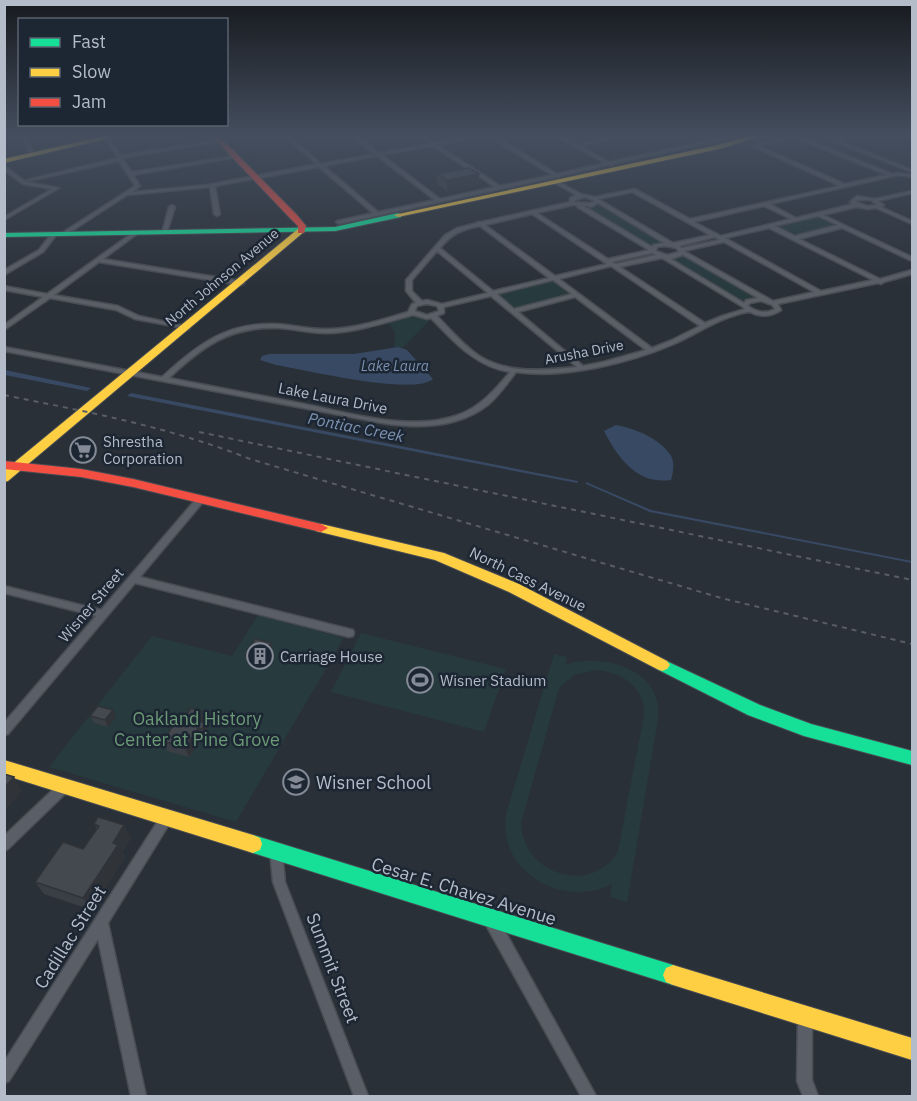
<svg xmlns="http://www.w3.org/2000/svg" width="917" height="1101" viewBox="0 0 917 1101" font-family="'IBM Plex Sans',sans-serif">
  <rect width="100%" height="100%" fill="#2a3038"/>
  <g fill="#273a3e" fill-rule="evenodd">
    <path d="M600,204L666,242L650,247L584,207Z"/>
    <path d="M816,217L835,225L798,235L778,227Z"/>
    <path d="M685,254L759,297L748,298L741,302L669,258Z"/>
    <path d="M550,281L556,283L568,294L518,308L512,306L499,295Z"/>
    <path d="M408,317L430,320L402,348L394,347L395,332L388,322Z"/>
    <path d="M258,615L344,638L236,822L49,767L152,636L232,656Z"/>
    <path d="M361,633L506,669L484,732L331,692Z"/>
    <path d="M554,654L567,657L565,665C602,652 664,669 658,719L627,902L610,897L612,884C562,910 494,870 507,811ZM596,670C621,672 646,687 644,715L618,851C592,897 522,874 521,823L559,688L574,675Z"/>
  </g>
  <g fill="#384963">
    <path d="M398,347L407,350L433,379C414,396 306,370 276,365L260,360L262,356L269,354H354Z"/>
    <path d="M5,370L91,388L87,391L5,375Z"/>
    <path d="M131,393L578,481L577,483L127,396Z"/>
    <path d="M616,425C634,428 661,439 671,456C675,463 673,473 671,480C637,485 618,458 604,431Z"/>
    <path d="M586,482L651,510L912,561V563L650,512L586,484Z"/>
  </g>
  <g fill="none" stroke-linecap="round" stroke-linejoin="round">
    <g stroke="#484c53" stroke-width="3">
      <g id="street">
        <path d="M16,134V135L4,137V135Z"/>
        <path d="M21,134H25L34,156L30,155Z"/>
        <path d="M282,134H287L321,164L375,154L349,134H354L379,153L430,144L416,134H421L434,143L481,134H492L557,174L605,163L552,134H558L577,145L626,134H636L580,146L609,162L740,134H749L613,164L611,166L608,165L560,176L558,177H556L339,224L336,222L337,221L373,213L319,167L215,186L220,214L217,216L214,214L210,187L127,195L64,236L61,234L62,233L135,186L119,161L29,181L27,180L118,158L105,138L107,137L121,155L220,140L222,141L122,158L132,172L235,156L237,157L133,175L140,186L132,192L207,185L317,164ZM487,136L552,175L500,186L438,145ZM433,146L495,187L440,199L382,155ZM377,156L435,200L378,212L324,166Z"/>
        <path d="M787,134H794L892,174L898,173L912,175V177L898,175L770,204L796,218L853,204L850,202L857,196L875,199L912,191V193L878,201L884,205L881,207L912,221V224L876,208L867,209L857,207L823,215L912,257V261L842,228L799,239L880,279L912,270V274L884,282L881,284L878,283L778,304L781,310L780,311C773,315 766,317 758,315C755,315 753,313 750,312C743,312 733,316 727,318C708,325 692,336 674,344C630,363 564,379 516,372C508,383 499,395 489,404C459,428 418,429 382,423L4,351V347L162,377C197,345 226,322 276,324C294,325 312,330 331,329C358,328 383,319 408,312L412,304L416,303L406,291V280L445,235L457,228L477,223V222H481L570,202V198L576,195L555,183V181H557L581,194L595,197L635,189L690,219L840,186L752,146L791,136ZM796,138L887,175L845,184L758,146ZM632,192L710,235L673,243L598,199ZM585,197L595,201L590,203L575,202V200ZM858,200H871L877,205L867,206L856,202ZM598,203L664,243L653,245L652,247L582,205L591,207ZM573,205H577V207L649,250L608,259L537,213ZM764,206L791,219L721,236L694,222ZM532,214L607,264L555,276L485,225ZM818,216L838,225L795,236L775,226ZM480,226L549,278L493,291L440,248C453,233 461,230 480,226ZM769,228L873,280L821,291L725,238ZM715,237L719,240L682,248L679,246ZM724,242L814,292L773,301L684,251ZM665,246L676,248L679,252L667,255L656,251L657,247ZM437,251L488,293L442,304L427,300L422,301L412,291V280ZM652,253L656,255L616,264L612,262ZM683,255L758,298L746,300L744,303L671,259ZM662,258L743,307L745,309L722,316L705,323L620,267ZM611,266L700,326L672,340L652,348L559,279ZM553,280L572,294L514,309L497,294ZM491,296L577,367C545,370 510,374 481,357C464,346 451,330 437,316L444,313V307ZM575,297L646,350L603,362L583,366L518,312ZM761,301L772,305L775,309C765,314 757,312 748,306L750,303ZM427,304L437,306L439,311L427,315L415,311L417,306ZM413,315L427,319L431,318C453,341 476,367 510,372C495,390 480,407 458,415C412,432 350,413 304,404C259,395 214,387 169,378C202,347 230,326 278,328C296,329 314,334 332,333C360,331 387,322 413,315Z"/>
        <path d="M815,134H822L912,170V172Z"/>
        <path d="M4,166L26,182L59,188L4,220V217L52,189L23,184L4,170Z"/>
        <path d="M172,205L175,207L167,232L162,233L169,207Z"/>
        <path d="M135,231L137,232V234L103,259L241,281L244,283L241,285L99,262L54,295L118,306L139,316L189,327V329L135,319L116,310L50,298L4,330V325L43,297L4,290V286L47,294Z"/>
        <path d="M52,233L57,234L43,252L4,275V270L39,250Z"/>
        <path d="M200,497L203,498L204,500L203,502L140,577L349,629L353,630L354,633L353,636L349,637L135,583L8,734L4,735V723L96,616L4,593V586L101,610L197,498Z"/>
        <path d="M65,781L69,782L71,786L69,790L8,849L4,851V836L61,782Z"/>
        <path d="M167,812L171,813L173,817L171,821L108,923L146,1096H131L98,939L9,1081L4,1083V1062L163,813Z"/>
        <path d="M276,845L280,847L282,851L285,882L368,1096H354L273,882L270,851L272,847Z"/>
        <path d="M491,913L496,915L596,1096H581L486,925L484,920L486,915Z"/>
        <path d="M805,1008L810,1010L812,1015V1080L818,1096H803L797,1081L798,1015L800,1010Z"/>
      </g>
    </g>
    <g stroke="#484c53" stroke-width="2">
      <g id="fast">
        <path d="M398,213L402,215L401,217L335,231L4,237V233L335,227Z"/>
        <path d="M662,659L760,705L811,724L912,751V765L804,736L748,715L657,669L654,665L657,661Z"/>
        <path d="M253,835L673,965L680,968L683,975L680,982L673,985L253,853L246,850L244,844L246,838Z"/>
      </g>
    </g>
    <g stroke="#484c53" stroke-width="2">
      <g id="slow">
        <path d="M114,134H127L4,163V159Z"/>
        <path d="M758,134H769L719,149L398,217L394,215L718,145Z"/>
        <path d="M298,229L305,231L8,481L4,482V471Z"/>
        <path d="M321,524L444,553L519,584L667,661L670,665L667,669L662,671L657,669L509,592L435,560L316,531L314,528L316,525Z"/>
        <path d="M4,760L253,835L260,838L262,844L260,850L253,853L4,775Z"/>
        <path d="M673,965L912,1038V1060L673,985L666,982L663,975L666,968Z"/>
      </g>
    </g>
    <g stroke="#484c53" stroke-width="2">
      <g id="jam">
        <path d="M210,134H217L296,214L306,226L304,233H298V226L290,218Z"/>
        <path d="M4,461L81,469L133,479L321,524L328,528L321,532L133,487L81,477L4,469Z"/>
      </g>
    </g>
    <use href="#street" fill="#5a5e66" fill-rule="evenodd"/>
    <use href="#fast" fill="#16e098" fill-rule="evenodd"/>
    <use href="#slow" fill="#ffcf43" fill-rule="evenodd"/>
    <use href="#jam" fill="#f24e42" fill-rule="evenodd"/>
    <g stroke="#595d64" stroke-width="2" stroke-dasharray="5 5" stroke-linecap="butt">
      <path d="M4,395C88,412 170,427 250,459L721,598L912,644"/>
      <path d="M199,432L912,580"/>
    </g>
  </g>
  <g fill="#3a3f45">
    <path d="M860,134H893L872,139Z"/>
    <path d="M895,134H912V141Z"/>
    <path d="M437,174L479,184L447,191L437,184Z"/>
    <path d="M271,643L272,650L263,666L247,662L245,655Z"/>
    <path d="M201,711L204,721V722L205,723L209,732L205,738H202L189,757L167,751L163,741Z"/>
    <path d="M90,716L116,717L108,727L94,723Z"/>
    <path d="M94,824L131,838L122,852L125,857L92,910L44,894L35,882L83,849L97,829Z"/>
  </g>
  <g fill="#303338">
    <path d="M874,134H893L872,139Z"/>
    <path d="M479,174V184L447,191V180Z"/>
    <path d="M7,175L10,183L4,185V176Z"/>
    <path d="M271,643L272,650L263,666L261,659Z"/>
    <path d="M113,710L116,717L108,727L105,720Z"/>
    <path d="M201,711L204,721L200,728H198L202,738L189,757L185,748L195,720Z"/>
    <path d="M205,723L209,732L205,738L202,729Z"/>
    <path d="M14,777L22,790L4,813V788Z"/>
    <path d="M124,825L131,838L122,852L125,857L92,910L83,898L113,843Z"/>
  </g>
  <g fill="#444950" stroke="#303338" stroke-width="1.5">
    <path d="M469,168L479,174L447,180L437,174Z"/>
    <path d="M255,639L271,643L261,659L245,655Z"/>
    <path d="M98,706L113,710L105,720L90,716Z"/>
    <path d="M191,708L201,711L195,720L205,723L202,729L198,728L185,748L163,741L178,718L183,720Z"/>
    <path d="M4,774L14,777L4,788Z"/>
    <path d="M98,817L124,825L113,843L118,845L83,898L35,882L63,842L83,849L99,826L94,824Z"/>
  </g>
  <linearGradient id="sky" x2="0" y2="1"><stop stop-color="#171a1f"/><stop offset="0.47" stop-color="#444e5e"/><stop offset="1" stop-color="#444e5e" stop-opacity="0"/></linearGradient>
  <rect width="917" height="288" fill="url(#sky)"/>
  <defs>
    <g id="supermarket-ring" transform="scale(1.35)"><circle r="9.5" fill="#1d2633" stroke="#848b96" stroke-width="1.5"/><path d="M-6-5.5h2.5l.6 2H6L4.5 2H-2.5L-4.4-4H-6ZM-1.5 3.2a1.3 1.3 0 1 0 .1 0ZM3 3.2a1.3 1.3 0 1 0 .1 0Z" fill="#848b96"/></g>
    <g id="building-ring" transform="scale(1.35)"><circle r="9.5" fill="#1d2633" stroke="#848b96" stroke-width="1.5"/><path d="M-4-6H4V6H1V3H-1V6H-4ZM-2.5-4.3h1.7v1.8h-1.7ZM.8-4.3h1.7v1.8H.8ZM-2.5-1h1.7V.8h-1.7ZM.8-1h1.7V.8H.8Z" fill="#848b96"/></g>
    <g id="stadium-ring" transform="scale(1.35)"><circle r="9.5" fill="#1d2633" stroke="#848b96" stroke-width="1.5"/><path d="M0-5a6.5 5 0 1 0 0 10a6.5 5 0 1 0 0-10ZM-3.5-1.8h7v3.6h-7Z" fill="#848b96"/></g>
    <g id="school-ring" transform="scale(1.35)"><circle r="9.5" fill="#1d2633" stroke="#848b96" stroke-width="1.5"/><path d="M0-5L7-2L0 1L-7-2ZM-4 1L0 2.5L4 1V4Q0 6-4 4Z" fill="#848b96"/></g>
  </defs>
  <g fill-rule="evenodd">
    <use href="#supermarket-ring" x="83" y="450"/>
    <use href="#building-ring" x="260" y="656"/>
    <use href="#stadium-ring" x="420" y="680"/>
    <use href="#school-ring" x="296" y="782"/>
  </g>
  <g text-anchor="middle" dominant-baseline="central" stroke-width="5" stroke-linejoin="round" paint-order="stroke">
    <g font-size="14" fill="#b4bcc9" stroke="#1d2633">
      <text transform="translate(222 277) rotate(-40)">North Johnson Avenue</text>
      <text transform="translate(584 352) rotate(-11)">Arusha Drive</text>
    </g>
    <g font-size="14" font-style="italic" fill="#7c92b1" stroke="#1d2633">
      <text x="395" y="366">Lake Laura</text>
    </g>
    <g font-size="15" fill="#b4bcc9" stroke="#1d2633">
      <text transform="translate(333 398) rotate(11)">Lake Laura Drive</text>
      <text transform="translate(528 579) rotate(26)">North Cass Avenue</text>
      <text transform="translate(91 605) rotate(-50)">Wisner Street</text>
    </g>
    <g font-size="15" fill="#b4bcc9" stroke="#1d2633" text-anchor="start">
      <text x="103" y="441">Shrestha<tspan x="103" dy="17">Corporation</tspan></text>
      <text x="280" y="656">Carriage House</text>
      <text x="440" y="680">Wisner Stadium</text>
    </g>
    <g font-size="16" font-style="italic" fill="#7c92b1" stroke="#1d2633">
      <text transform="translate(356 427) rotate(11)">Pontiac Creek</text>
    </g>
    <g font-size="18" fill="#6b9a76" stroke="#1d2633">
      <text x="197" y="718">Oakland History<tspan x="197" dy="21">Center at Pine Grove</tspan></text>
    </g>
    <g font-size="18" fill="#b4bcc9" stroke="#1d2633" text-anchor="start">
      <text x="316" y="782">Wisner School</text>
    </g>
    <g font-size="18" fill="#b4bcc9" stroke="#1d2633">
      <text transform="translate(464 891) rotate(17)">Cesar E. Chavez Avenue</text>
      <text transform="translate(70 937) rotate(-58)">Cadillac Street</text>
      <text transform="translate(333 968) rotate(69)">Summit Street</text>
    </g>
  </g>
  <rect width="917" height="1101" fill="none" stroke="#b4bcc9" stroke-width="12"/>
  <rect x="18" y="18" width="210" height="108" fill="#1d2633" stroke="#59626f" stroke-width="1.5"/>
  <rect x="30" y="38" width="30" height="9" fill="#16e098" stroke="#59626f" stroke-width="1.5"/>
  <text x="72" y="48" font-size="18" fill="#b4bcc9">Fast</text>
  <rect x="30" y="68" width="30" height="9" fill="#ffcf43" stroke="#59626f" stroke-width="1.5"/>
  <text x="72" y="78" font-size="18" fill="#b4bcc9">Slow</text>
  <rect x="30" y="98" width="30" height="9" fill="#f24e42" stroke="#59626f" stroke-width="1.5"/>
  <text x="72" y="108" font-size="18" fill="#b4bcc9">Jam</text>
</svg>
